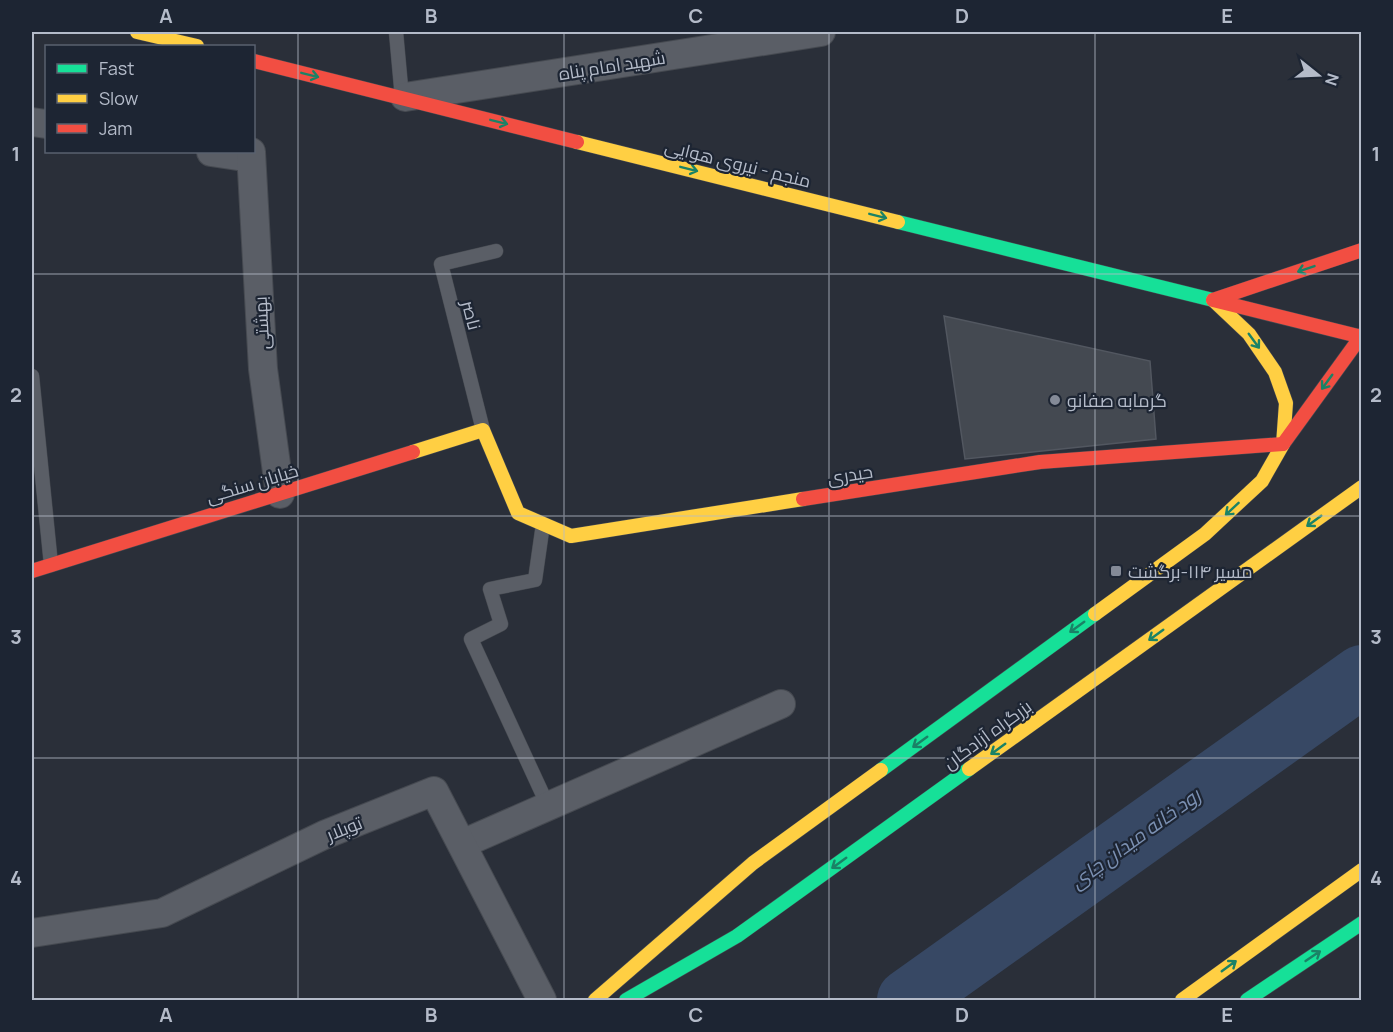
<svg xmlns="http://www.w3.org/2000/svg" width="1393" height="1032" viewBox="0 0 1393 1032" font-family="Manrope,Cairo,sans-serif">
  <rect width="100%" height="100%" fill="#2a2f39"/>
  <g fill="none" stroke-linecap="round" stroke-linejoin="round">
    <path stroke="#374864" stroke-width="62" d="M908,1000L1362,676"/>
  </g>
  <path fill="#444951" stroke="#525760" stroke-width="1.5" d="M944,316L1150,361L1156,439L965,459Z"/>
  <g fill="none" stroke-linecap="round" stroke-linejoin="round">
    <g stroke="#464a51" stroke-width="15">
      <g id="lane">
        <path d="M396,32L402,98"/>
        <path d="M32,376L51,565"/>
        <path d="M483,430L441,264L496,251"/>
        <path d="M543,524L535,580L490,589L501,624L471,639L548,806"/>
      </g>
    </g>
    <g stroke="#464a51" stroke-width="30">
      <g id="street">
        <path d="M405,97L821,32"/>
        <path d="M32,122L46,124"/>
        <path d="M211,152L251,158"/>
        <path d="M251,152L263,369L280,494"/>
        <path d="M462,844L781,704"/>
        <path d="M32,933L162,913L324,835L434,791L542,1000"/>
      </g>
    </g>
    <g stroke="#464a51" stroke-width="15">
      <g id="fast">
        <path d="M898,222L1213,300"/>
        <path d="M881,770L1095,614"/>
        <path d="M626,1000L737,936L969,769"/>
        <path d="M1247,1000L1362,923"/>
      </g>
    </g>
    <g stroke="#464a51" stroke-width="15">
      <g id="slow">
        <path d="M137,32L197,46"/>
        <path d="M577,142L898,222"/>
        <path d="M413,452L483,430L518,513L571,536L803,499"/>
        <path d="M1095,614L1205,534L1262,481L1283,444L1286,403L1275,372L1249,334L1213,300"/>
        <path d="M969,769L1362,487"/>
        <path d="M595,1000L753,863L881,770"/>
        <path d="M1182,1000L1362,870"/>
      </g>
    </g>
    <g stroke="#464a51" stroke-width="15">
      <g id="jam">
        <path d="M254,61L577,142"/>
        <path d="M1362,250L1213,300L1362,337"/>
        <path d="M1283,444L1362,335"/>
        <path d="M803,499L1040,462L1283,444"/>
        <path d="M32,571L413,452"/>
      </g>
    </g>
    <use href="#lane" stroke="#5a5e66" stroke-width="14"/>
    <use href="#street" stroke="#5a5e66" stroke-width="28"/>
    <use href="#fast" stroke="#16e098" stroke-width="14"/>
    <use href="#slow" stroke="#ffcf43" stroke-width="14"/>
    <use href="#jam" stroke="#f24e42" stroke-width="14"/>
  </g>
  <defs><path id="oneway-shaft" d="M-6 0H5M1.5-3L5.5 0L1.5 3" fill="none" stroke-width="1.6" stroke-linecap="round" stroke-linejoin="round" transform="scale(1.5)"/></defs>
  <g stroke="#1a8266">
    <use href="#oneway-shaft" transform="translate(310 75) rotate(14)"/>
    <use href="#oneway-shaft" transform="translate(499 122) rotate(14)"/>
    <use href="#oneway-shaft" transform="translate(689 169) rotate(14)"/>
    <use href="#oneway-shaft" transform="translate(878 216) rotate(14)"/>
    <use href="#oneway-shaft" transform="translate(1306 269) rotate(161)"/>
    <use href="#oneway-shaft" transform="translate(1254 341) rotate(54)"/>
    <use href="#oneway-shaft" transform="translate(1327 382) rotate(126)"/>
    <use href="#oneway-shaft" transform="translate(1232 509) rotate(137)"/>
    <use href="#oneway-shaft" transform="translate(1314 521) rotate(144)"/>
    <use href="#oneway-shaft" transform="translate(1077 627) rotate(144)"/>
    <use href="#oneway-shaft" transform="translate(1156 635) rotate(144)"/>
    <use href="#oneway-shaft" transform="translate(920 742) rotate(144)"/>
    <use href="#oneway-shaft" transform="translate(998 749) rotate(144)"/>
    <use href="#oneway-shaft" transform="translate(839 863) rotate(144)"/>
    <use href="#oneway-shaft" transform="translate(1313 956) rotate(-34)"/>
    <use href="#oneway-shaft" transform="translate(1229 966) rotate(-36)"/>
  </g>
  <path fill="none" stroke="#b4bbc9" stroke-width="1.5" stroke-opacity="0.55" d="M298,32V1000M564,32V1000M829,32V1000M1095,32V1000M32,274H1362M32,516H1362M32,758H1362"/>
  <g fill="#848a97" stroke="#1d2533" stroke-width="2">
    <circle cx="1055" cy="400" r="6"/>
    <rect x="1110" y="565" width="12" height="12" rx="3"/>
  </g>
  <g text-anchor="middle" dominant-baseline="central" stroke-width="4.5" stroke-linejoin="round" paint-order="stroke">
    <g font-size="18" fill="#b4bbc9" stroke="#1d2533">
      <text transform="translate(612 65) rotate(-9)">شهید امام پناه</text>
      <text transform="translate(738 163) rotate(14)">منجم - نیروی هوایی</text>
      <text transform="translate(472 315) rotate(76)">ناصر</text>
      <text transform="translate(261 323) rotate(-93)">بهشتی</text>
      <text transform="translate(850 474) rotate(-9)">حیدری</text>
      <text transform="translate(252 483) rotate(-17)">خیابان سنگی</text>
      <text transform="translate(987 734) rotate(-36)">بزرگراه آزادگان</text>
      <text transform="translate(344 828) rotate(-22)">توپلار</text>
    </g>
    <g font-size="18" fill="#b4bbc9" stroke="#1d2533" text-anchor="start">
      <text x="1067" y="400">گرمابه صفانو</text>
      <text x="1128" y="571">مسیر ۱۱۴-برگشت</text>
    </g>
    <g font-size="20" font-style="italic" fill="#7b90b2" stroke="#1d2533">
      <text transform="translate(1135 838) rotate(-36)">رود خانه میدان چای</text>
    </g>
  </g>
  <rect width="1393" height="1032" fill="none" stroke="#1d2533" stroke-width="66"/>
  <rect x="45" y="45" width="210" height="108" fill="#1d2533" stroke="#59616f" stroke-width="1.5"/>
  <rect x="57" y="64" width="30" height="9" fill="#16e098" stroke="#59616f" stroke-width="1.5"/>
  <text x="99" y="75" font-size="18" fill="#b4bbc9">Fast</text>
  <rect x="57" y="94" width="30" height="9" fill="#ffcf43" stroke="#59616f" stroke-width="1.5"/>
  <text x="99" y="105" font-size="18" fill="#b4bbc9">Slow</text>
  <rect x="57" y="124" width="30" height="9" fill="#f24e42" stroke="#59616f" stroke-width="1.5"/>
  <text x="99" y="135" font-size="18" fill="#b4bbc9">Jam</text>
  <g transform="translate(1318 75) rotate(108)" stroke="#1d2533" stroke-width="4.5" paint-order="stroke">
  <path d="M0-4.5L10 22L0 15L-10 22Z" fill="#b4bbc9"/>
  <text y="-9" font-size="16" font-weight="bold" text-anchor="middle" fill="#b4bbc9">N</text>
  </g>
  <rect x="33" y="33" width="1327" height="966" fill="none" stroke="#b4bbc9" stroke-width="2"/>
  <g font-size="20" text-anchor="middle" font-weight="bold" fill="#b4bbc9">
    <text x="166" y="23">A</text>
    <text x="431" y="23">B</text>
    <text x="696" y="23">C</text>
    <text x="962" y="23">D</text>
    <text x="1227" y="23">E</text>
    <text x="16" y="161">1</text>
    <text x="1376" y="161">1</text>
    <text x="16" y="402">2</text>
    <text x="1376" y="402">2</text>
    <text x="16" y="644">3</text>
    <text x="1376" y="644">3</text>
    <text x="16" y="885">4</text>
    <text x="1376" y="885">4</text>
    <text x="166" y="1022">A</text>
    <text x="431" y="1022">B</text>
    <text x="696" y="1022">C</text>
    <text x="962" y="1022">D</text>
    <text x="1227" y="1022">E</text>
  </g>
</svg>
